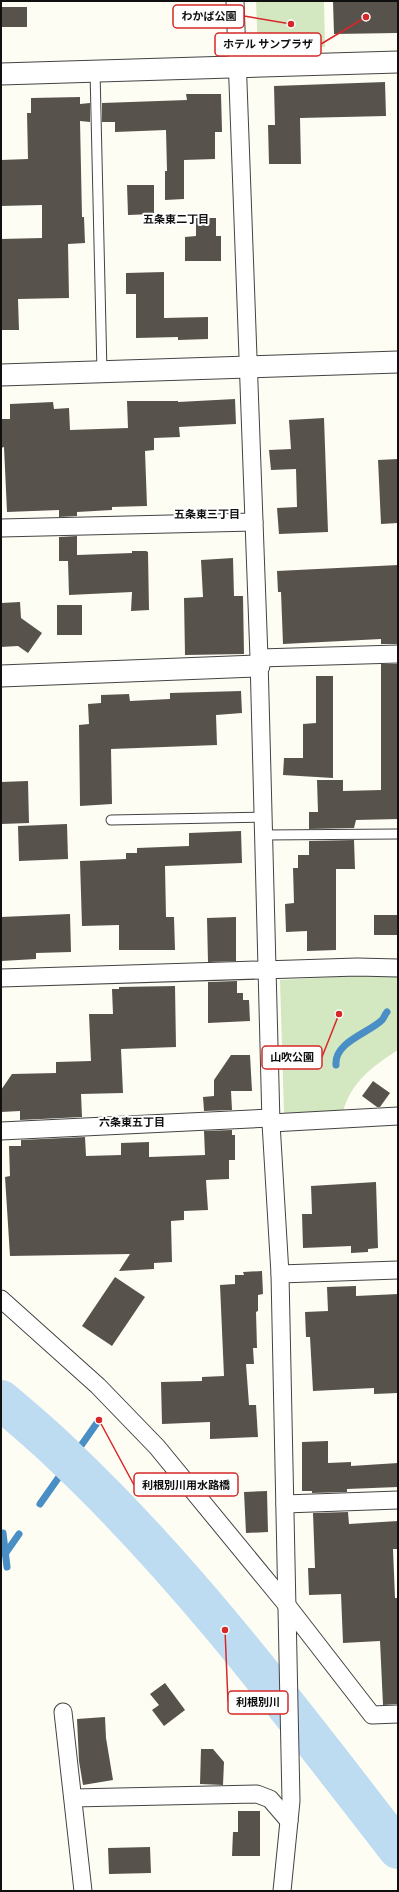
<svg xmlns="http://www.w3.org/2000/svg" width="399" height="1892" viewBox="0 0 399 1892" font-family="Literata,'Noto Sans JP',serif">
  <rect width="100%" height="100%" fill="#fefdf4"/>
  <g fill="#d3e7c0">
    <path d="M256,1H324L325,47L258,49Z"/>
    <path d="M350,976H398V1050C374,1065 350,1083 343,1112L284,1114L280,980Z"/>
  </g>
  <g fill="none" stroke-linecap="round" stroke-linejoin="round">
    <g stroke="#498ec4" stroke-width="7">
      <path d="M336,1065C334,1042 369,1033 382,1020C384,1018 385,1014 387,1012"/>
      <path d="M40,1504L99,1420"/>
      <path d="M3,1533L7,1567"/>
      <path d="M5,1554L19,1534"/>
    </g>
    <path stroke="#bddcf2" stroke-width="40" d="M1,1400C22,1418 44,1436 64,1456C189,1574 293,1714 398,1849"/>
  </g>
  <g fill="#58524d">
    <path d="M333,1H398V33L334,34Z"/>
    <rect x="1" y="7" width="26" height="20"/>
    <path d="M385,82L386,116L300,118L301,164H269L268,125H275L274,86Z"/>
    <path d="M186,94H221L222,132H215V159L184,160V199L165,200V171H167L166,130L115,132V122H102V103L187,100Z"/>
    <path d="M80,97V104L90,103V122L80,121L82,217H84L85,243L68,244L69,298L18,299L19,330H1V239L42,238V205L1,206V160L28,159L27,113H31V98Z"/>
    <path d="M127,185H154V214L128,215Z"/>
    <path d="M196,218H216V236H221V261H185V237L196,236Z"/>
    <path d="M164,272V318L208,317V339L178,340V337L136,338V294H126V273Z"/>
    <path d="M235,399L236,424L179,427L180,437L154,438V450L145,451L147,506L112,507V510L77,512V516L59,517V510L7,512L4,447L1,448V419H10V404L53,402L54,409L69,408L70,430L128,428L127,401H178V402Z"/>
    <path d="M324,418L328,532L279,534L277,508L297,507L296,469L271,470L269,450L291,449L289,420Z"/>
    <path d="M398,459V523L381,524L378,460Z"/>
    <path d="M77,536V555L132,553V551H146L148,552L149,610L131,611L132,592L69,595L68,561H59V537Z"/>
    <path d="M233,558L234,596H243L244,654L185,655L184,598L203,597L201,560Z"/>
    <path d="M398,565V644H381V639L283,644L281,592H278L277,571Z"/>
    <path d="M20,602L21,618L42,633L28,653L18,646L1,647V603Z"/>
    <rect x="57" y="605" width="25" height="30"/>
    <path d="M381,664H398V819L356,820L354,828L309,829V812H318L317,780H343V791L381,790Z"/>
    <path d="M316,676H333V778L283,775L284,758H303V724L316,723Z"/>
    <path d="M241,691L242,713L216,715L217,745L111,749L112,804L80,806L79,725L89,724L88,704L101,703V695L129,694L130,701L170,699V693Z"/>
    <path d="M28,781L29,823L1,824V782Z"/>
    <path d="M67,824L68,859L19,861L18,826Z"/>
    <path d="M241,831L242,863L165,866L166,917H174L175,950H119V925L82,926L80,861L126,859V853H137V848L189,846V833Z"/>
    <path d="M354,840L355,869H336V950L307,951V931L286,932L285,904L294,903L293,868H298V855H309V841Z"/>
    <path d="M70,914L71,952L36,953V959L1,961V917Z"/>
    <rect x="374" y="915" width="24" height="20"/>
    <path d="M236,917V961L208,962L207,918Z"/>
    <path d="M237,981V993H243V1000H249L250,1021L208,1023V982Z"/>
    <path d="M175,986L176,1047L121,1049L123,1093L81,1094L82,1117L20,1120V1111L1,1112V1090L12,1074L56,1073V1062L91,1061L89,1014H113L112,989H119V987Z"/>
    <path d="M231,1055H250L252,1091H231L232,1110L204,1111L203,1097L214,1096V1080Z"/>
    <path d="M373,1081L390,1093L380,1107H377L362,1096Z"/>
    <path d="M232,1130V1135H235V1160H229V1179L206,1180L208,1210L184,1211V1220L171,1221L172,1262L154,1263V1269L119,1271L130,1254L10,1256L5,1177L10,1176L9,1146H21V1140L85,1137L86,1156L121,1155V1143L149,1142V1157L205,1155L204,1131Z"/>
    <path d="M376,1182L378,1248L368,1249V1252L351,1253V1246L303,1248L302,1214H312L311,1186Z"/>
    <path d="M262,1271L263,1294L258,1295V1311L256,1312L257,1348H253L254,1364H246L249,1405H256L258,1437L210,1439V1422L162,1424L161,1382L202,1381V1377L224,1376L220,1285L235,1284V1275H244L243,1272Z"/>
    <path d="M115,1277L145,1297L112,1346L82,1326Z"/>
    <path d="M356,1286V1296L398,1294V1393L374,1394V1388L313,1391L310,1337H306L305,1312L328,1311L327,1287Z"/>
    <path d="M328,1441V1463L351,1462V1466L398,1463V1487L347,1489V1492L312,1493V1491H302V1442Z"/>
    <path d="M267,1491L268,1532L246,1533L244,1492Z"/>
    <path d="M348,1512L349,1524L398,1521V1549H393L395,1598H398V1704L383,1705L380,1641L343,1643L341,1594L309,1595L308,1568H315L313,1513Z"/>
    <path d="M165,1683L185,1710L164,1726L152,1710L159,1705L150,1694Z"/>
    <path d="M105,1717L106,1738L113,1780L83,1785L79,1761L77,1719Z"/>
    <path d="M201,1749H213L224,1762L223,1785L200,1784Z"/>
    <path d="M238,1811H260V1856H232L233,1832H238Z"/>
    <path d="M150,1847L151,1873L109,1874L108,1848Z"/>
  </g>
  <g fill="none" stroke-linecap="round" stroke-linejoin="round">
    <g stroke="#434343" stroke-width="11">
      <g id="service">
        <path d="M95,71L102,372"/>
        <path d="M111,820L263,817"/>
        <path d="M264,835L398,834"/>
      </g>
    </g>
    <g stroke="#434343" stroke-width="19">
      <g id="minor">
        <path d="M235,1L259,658L271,1123L280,1274L398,1270"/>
        <path d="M1,528L254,522"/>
        <path d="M259,658L398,654"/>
        <path d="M1,978L357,967L398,968"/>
        <path d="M271,1123L398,1116"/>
        <path d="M1,1131L271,1118"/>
        <path d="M280,1274L291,1801L282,1891"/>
        <path d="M1,1299L98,1386L157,1447L286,1604L372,1715L398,1714"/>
        <path d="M285,1504L398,1500"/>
        <path d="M63,1712L83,1891"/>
        <path d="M73,1798L257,1794L270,1799L289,1821"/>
      </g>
    </g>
    <g stroke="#434343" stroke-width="23">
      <g id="tertiary">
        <path d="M1,74L398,62"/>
        <path d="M1,375L398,362"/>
        <path d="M1,676L259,666"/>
      </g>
    </g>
    <use href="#service" stroke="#fff" stroke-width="9"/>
    <use href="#minor" stroke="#fff" stroke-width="17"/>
    <use href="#tertiary" stroke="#fff" stroke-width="21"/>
  </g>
  <g text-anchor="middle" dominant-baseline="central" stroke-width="4" stroke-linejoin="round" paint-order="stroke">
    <g font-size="11" font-weight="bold" fill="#101010" stroke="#fff">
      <text x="176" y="218">五条東二丁目</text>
      <text x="207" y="513">五条東三丁目</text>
      <text x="132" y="1121">六条東五丁目</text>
    </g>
  </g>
  <path fill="none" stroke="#d62828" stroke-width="1.5" d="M291 24L244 16M366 17L321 44M339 1014L322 1057M99 1420L134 1485M225 1630L228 1702"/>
  <g fill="#d62828" stroke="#fff" stroke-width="1.5">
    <circle cx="291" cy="24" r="4"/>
    <circle cx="366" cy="17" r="4"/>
    <circle cx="339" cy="1014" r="4"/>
    <circle cx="99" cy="1420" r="4"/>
    <circle cx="225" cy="1630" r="4"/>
  </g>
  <g fill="#fff" stroke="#d62828" stroke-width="1.5">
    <rect x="173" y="5" width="71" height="23" rx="4"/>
    <rect x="215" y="33" width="106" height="23" rx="4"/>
    <rect x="262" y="1046" width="60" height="23" rx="4"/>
    <rect x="134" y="1473" width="104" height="23" rx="4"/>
    <rect x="228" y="1691" width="60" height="23" rx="4"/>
  </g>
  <g font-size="11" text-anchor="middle" font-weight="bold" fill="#101010">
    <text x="209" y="20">わかば公園</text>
    <text x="268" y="48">ホテル サンプラザ</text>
    <text x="292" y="1061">山吹公園</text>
    <text x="186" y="1489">利根別川用水路橋</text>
    <text x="258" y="1706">利根別川</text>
  </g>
  <rect width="399" height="1892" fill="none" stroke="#101010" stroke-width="4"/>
</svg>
